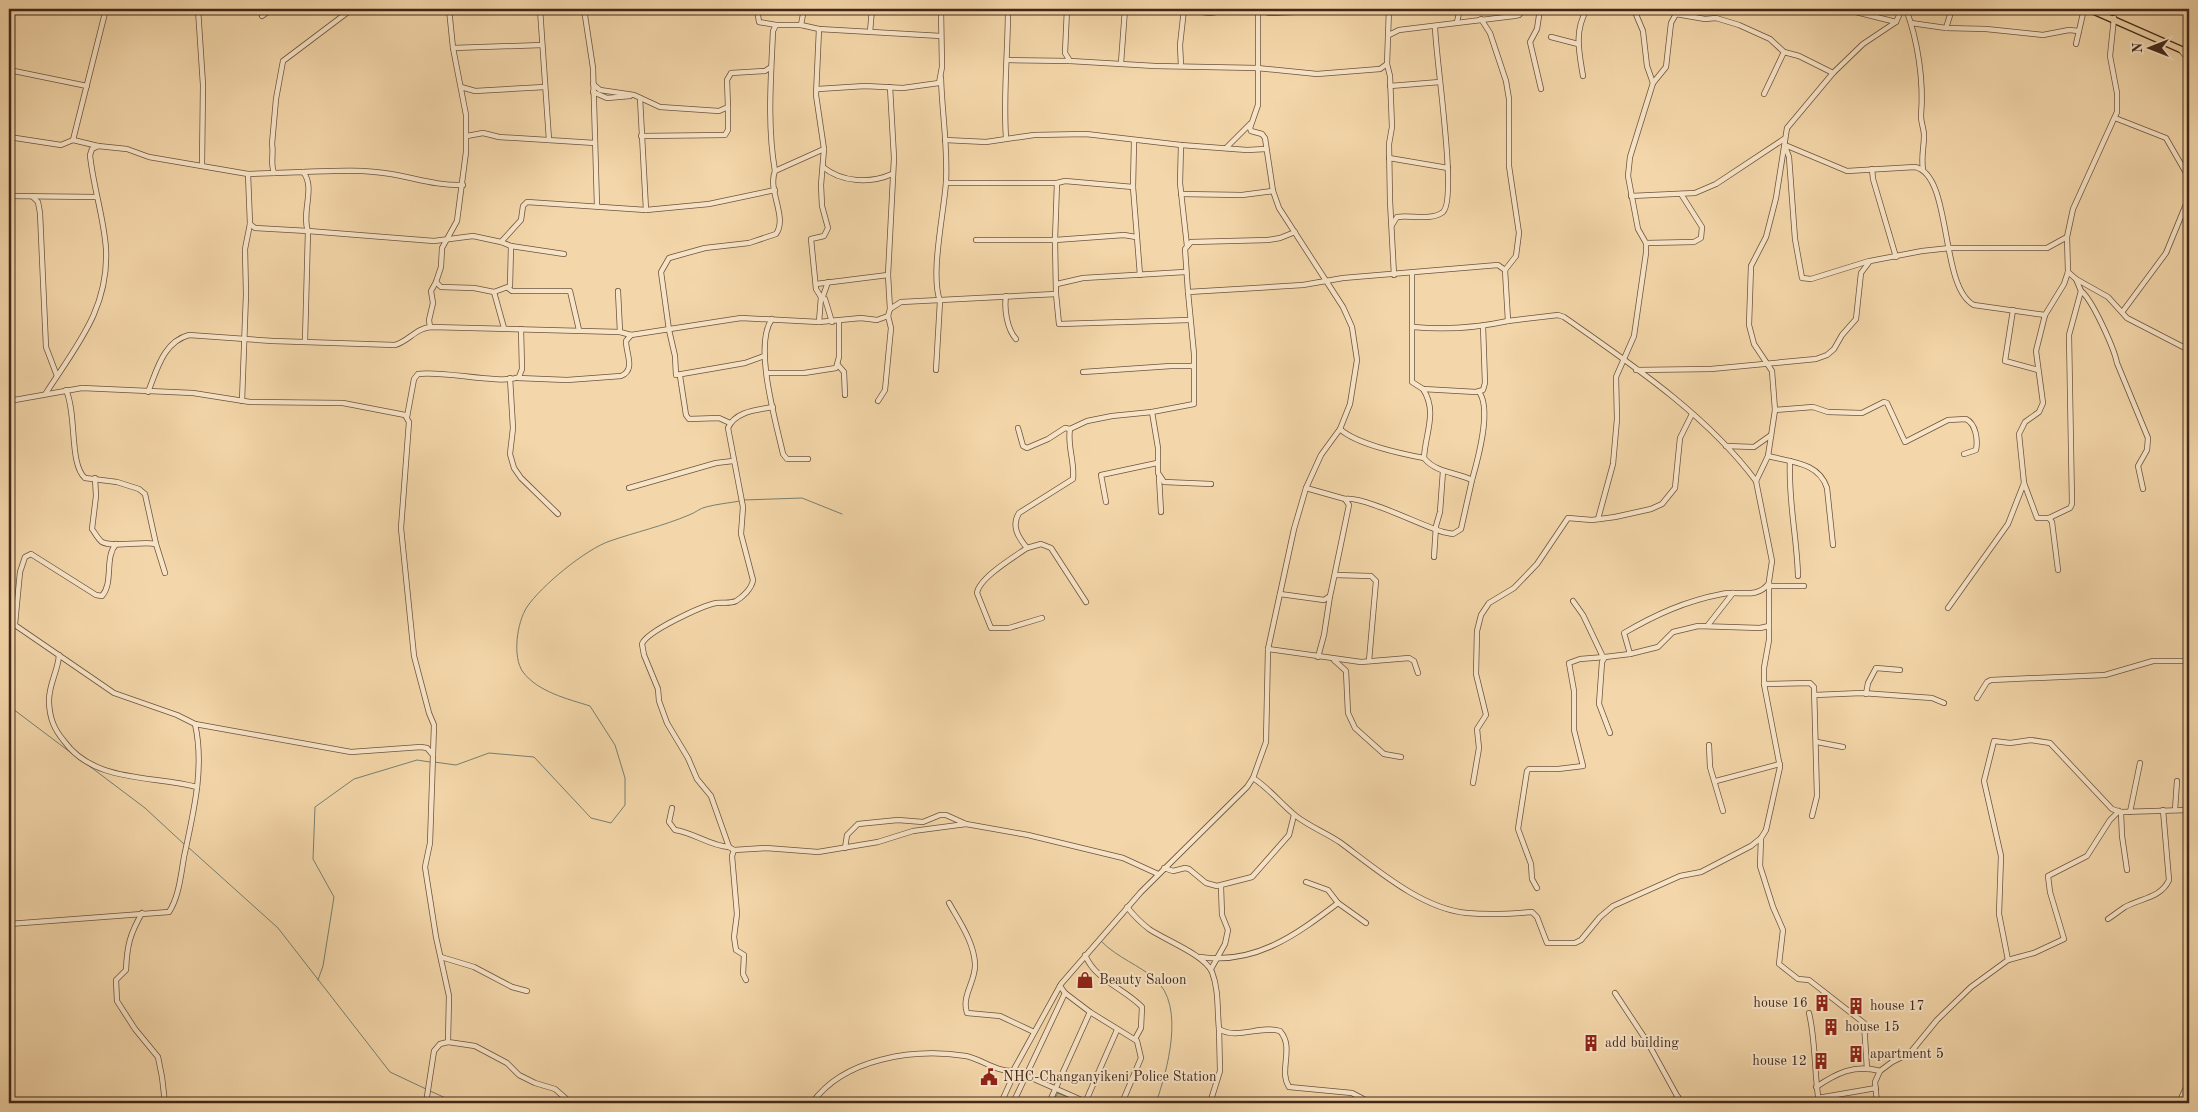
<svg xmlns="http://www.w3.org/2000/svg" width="2198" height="1112" viewBox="0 0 2198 1112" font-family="'Old Standard TT',serif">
  <rect width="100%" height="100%" fill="#f3d6a9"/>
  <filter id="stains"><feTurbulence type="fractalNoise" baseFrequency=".004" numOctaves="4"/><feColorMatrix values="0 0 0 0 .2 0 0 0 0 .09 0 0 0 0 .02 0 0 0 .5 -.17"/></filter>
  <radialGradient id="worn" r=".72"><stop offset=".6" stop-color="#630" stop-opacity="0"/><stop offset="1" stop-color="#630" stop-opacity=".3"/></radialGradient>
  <path fill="#bebd86" stroke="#807250" d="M1058,1093L1078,1101L1080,1103H1051Z"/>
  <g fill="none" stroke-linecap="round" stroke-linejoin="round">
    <g stroke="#777f71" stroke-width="1">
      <path d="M744,500L802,498L842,514"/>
      <path d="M9,706L74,755"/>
      <path d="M80,759L145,808L185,845"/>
      <path d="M434,762L456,765L489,753L534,757L591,818L611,823L625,805V778L615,745L590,706C568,699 538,692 523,672C512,657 517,622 527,607C541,586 586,549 610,541C636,532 663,526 689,515C695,513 700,508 706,507C717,504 729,503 740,501"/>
      <path d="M188,847L278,928L390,1072L426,1089"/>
      <path d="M1102,942C1118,958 1139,965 1155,979C1186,1006 1167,1071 1156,1103"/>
      <path d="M318,980L323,966L334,897L313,859L315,807L354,779L417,760L430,762"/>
      <path d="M430,1091L457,1103"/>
    </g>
    <g stroke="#6e533d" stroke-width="6">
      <g id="minor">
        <path d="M198,9L203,85L202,165"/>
        <path d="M449,9L453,48L466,115V152L457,221L442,248L441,267L436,282L441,287L474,288L494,292L504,328"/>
        <path d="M540,9L549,140"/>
        <path d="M584,9L593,68L597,206"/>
        <path d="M757,9L759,22L776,25"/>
        <path d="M1067,9L1065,53L1070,61L1155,66L1257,68L1317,74L1380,69L1387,64L1389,9"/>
        <path d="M1540,9L1537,29L1530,42L1541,89"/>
        <path d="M1844,9L1896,22"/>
        <path d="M1906,9C1918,41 1924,82 1921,116C1921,123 1924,129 1924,135C1924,148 1921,156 1923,170"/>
        <path d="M1184,10L1210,13L1235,9"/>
        <path d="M1258,10L1270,13L1368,9"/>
        <path d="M262,16L272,9"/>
        <path d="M2105,16L2108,9"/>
        <path d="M1481,19L1490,33L1506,81L1509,99V166L1519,233L1516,256L1505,270"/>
        <path d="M1457,22L1460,9"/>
        <path d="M1911,23L1946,28L1986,29L2043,35L2069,30L2079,31"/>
        <path d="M801,25L804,9"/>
        <path d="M1946,28L1951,12L1967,9"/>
        <path d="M870,32L872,9"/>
        <path d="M1389,35L1399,30L1514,16L1519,15L1524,9"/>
        <path d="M1551,37L1578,44"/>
        <path d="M2076,44L2084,9"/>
        <path d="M453,48L542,45"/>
        <path d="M2180,49L2189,60"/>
        <path d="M1008,60L1070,61"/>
        <path d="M1121,63L1125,9"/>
        <path d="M1387,64L1390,76L1392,127L1389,144L1390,201L1394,275"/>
        <path d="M1181,66L1180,45L1184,9"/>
        <path d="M9,70L87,86"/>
        <path d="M1583,76C1579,52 1574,31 1587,9"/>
        <path d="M1653,83L1666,67L1671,23L1676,14L1705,19L1716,18L1739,25L1770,39L1784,52L1799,56L1833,73"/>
        <path d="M593,84L600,90L634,95L660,107L719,111L728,107L727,80L731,73L765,71L771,67"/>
        <path d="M1390,86L1440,82"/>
        <path d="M461,87L475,91L545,87"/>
        <path d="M818,89L865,86L903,88L939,83L942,67L941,9"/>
        <path d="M593,92L607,98L630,96"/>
        <path d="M1764,94L1784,52"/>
        <path d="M640,98L646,210"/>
        <path d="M2115,118L2166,138L2189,178"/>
        <path d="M467,136L483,133L499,137L595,143"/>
        <path d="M641,136L725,135L728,130V107"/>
        <path d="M9,137L61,145L73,140L106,9"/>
        <path d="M1006,138C1003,95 1008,52 1008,9"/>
        <path d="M73,140L98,146"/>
        <path d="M945,140L986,142L1034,135L1086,134L1181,145L1247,150L1266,149"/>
        <path d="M1134,141L1133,187L1140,275"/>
        <path d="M1181,145L1180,183L1187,246"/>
        <path d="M1785,145L1847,171L1915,167C1953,175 1939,287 1974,305L2045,315"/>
        <path d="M1785,146L1789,157L1795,239L1802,278L1811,279L1869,261"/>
        <path d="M1226,148L1250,124"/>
        <path d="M1389,158L1448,168"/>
        <path d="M823,167C841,182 870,184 892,174"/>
        <path d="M1872,169L1873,179L1896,257"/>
        <path d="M775,171C767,125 771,77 773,31L776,25H801L819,29L941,36"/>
        <path d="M303,172C332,171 361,169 391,174C415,178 438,186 463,185"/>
        <path d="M274,173C270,163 274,154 272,144L276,99L283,61L352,9"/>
        <path d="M946,183H1057L1065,181L1133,187"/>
        <path d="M1181,194L1242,195L1273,191"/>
        <path d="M9,196L96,197"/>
        <path d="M1631,196L1695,193L1716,184L1784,139"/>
        <path d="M33,197L38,202L40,213L46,347L57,376"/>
        <path d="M250,224L255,228L308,231L305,341"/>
        <path d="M1392,225L1397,217C1410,215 1432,221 1443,212C1458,199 1435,54 1435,26"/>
        <path d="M976,240H1055L1124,235L1136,237"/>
        <path d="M501,242L511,246L564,254"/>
        <path d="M1646,243L1694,242L1701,238L1702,227L1681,194"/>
        <path d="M1412,274V382L1423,389L1476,392L1483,390L1485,383L1483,326"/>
        <path d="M2076,279L2108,297L2127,318L2189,350"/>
        <path d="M816,284L888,275"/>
        <path d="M1057,284L1083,278L1185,272"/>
        <path d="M508,288L512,291H570L579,330"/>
        <path d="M618,291L620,332"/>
        <path d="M2081,291C2092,299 2114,348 2117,363L2148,438L2147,450L2138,466L2143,489"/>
        <path d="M494,292L510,286L511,246"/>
        <path d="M1188,292L1185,249L1191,242L1268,240L1280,238L1295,232"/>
        <path d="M1056,294L1059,324L1189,320"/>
        <path d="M823,296L828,282"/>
        <path d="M1006,296C1004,309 1007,329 1016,339"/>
        <path d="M821,297L825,299L832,322"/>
        <path d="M890,309L888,275L894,158L890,87"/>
        <path d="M2013,310L2005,361L2038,370"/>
        <path d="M2123,311L2166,253L2189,197"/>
        <path d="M772,319C753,345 776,422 783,454L787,459H808"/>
        <path d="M819,322L821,297L816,289L811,239L824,236L828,228L822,206L821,185L824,149L816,95L819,29"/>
        <path d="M430,327L429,320L433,303L431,291L436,282"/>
        <path d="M1413,327C1445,330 1476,328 1508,321"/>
        <path d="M764,356L745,363L676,375L675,356L669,330L661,272L669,258L705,248L749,243L776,234C788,217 767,190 775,171L824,149"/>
        <path d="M838,365L844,372L845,395"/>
        <path d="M936,370L940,301C930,274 944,213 946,182C948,148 942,113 941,78"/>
        <path d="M1636,370L1711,369L1816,359L1827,355L1834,349L1842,335L1856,319L1861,273L1870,261L1922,251L1950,248H2047L2067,237L2073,209L2117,112V93L2110,56L2114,18"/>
        <path d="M1083,372L1171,366H1193"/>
        <path d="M767,373H804L836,368L839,357V321"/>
        <path d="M680,376L686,415L689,419L719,418L730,423"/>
        <path d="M510,378L513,428L510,454L514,468L521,478L558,514"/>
        <path d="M518,378L567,380L621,376C636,370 626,354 626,341L631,335"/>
        <path d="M66,390C77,414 69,464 85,478L117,482L139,489L145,494L156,544L165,573"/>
        <path d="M148,392C157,370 163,342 189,335L273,341L395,345C409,341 416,328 431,327L620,332L631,335L741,318L819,322L861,318L877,320L888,316L890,309L901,302L1056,294L1055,240L1057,183"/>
        <path d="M46,393C76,346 109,309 106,249C104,218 93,186 90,155L92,149L98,146L127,149L149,157L248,174L303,172C316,187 301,213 308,231L434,241L473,236L501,242L521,220L523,206L527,202L646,210L709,204L775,190"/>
        <path d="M9,401L82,388L193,393L250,402L343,403L405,415L409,422L401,528L414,656L429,713L434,725L433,755"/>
        <path d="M242,401L246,294L245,249L250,224L248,174"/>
        <path d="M878,401L885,390L891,328L888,316"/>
        <path d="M1775,410L1813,407L1828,412L1862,413L1884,402L1887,403L1905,442L1948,420L1966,419C1976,424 1978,440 1976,450L1964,454"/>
        <path d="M407,417L414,379L418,374C443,370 500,385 519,377L522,369L521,329"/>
        <path d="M1018,428L1023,446L1027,448L1048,439L1065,428L1070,429L1087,421L1112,416L1152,412"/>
        <path d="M1070,429C1067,446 1075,462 1073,479L1019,513C1011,526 1018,537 1027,548L1041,544L1051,548L1086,602"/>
        <path d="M1340,429C1356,444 1402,454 1424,458"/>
        <path d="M1726,446L1754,447L1771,435"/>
        <path d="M1768,456C1790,462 1819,462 1827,488L1833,545"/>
        <path d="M1790,461C1788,500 1797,537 1798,576"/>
        <path d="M1159,477L1161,512"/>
        <path d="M95,478L96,496L92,529C95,533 98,539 102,542C114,548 141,541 156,544"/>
        <path d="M1472,480C1478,459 1492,409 1479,392"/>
        <path d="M1211,484L1164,482L1158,473V448L1152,412L1194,404V354L1188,292L1303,285L1343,278L1498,265L1505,270L1508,321L1558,315L1564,317C1631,364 1707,415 1756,481"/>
        <path d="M629,488L716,463L733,461"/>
        <path d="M1345,499C1364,496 1422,526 1443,532L1453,534L1461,529L1472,480C1456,472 1436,473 1424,458C1425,434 1438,412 1423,389"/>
        <path d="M1106,502L1101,475L1157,463"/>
        <path d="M2049,518L2070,508L2072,504L2069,335L2081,291L2076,279L2068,272"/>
        <path d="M1598,519L1613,464L1617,419L1616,377L1634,336L1646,253V243L1638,229L1628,176L1630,157L1653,83L1647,66L1643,31L1635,12C1623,7 1611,14 1599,9"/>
        <path d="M1027,548C1014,557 979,578 977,593L991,628H1009L1042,618"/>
        <path d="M1434,557L1436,526L1440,512L1443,471"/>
        <path d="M2058,570L2052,522L2049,518H2037L2024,483L2019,434L2025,422L2039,412L2043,403L2036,351L2045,315L2064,284L2068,272L2067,237"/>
        <path d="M1335,575L1371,576L1376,581L1369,661"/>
        <path d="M1769,586H1804"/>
        <path d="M1280,594L1324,600L1330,596L1332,587L1349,505L1345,499L1306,488"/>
        <path d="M1573,601L1583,615L1603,657"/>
        <path d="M1948,608L2008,524L2024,483"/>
        <path d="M9,621L114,693L177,715L195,724L351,752L421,747L427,748L433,755L430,843L425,867L436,937L449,996L448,1042L475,1046L507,1063L519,1075L535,1083L555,1089L571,1103"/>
        <path d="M15,624L20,572L25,557L31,554L96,595L102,596C114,582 104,558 116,544"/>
        <path d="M1708,625L1733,593"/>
        <path d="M1268,649L1361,662L1409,658L1414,661L1418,673"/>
        <path d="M1630,654L1624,633C1655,615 1685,601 1722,594C1738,590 1757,600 1769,583"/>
        <path d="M59,655C58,672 48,685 49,703C50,719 54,729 64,741C94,783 152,775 197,787"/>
        <path d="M1318,657L1324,635L1330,596"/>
        <path d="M1334,660L1346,671L1348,713L1355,728L1384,754L1401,757"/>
        <path d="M1764,684L1810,683L1814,687L1817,796L1812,816"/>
        <path d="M1866,694L1868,683L1876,668L1900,670"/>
        <path d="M1815,695L1862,693L1932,698L1944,703"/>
        <path d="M1977,698L1987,682L1991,680L2105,675L2153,661H2189"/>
        <path d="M1610,733L1599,704L1602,662L1605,657L1630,654L1658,647L1673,632L1698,626L1760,628L1769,626"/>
        <path d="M1817,742L1843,747"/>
        <path d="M1709,745L1710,767L1723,811"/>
        <path d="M1253,778C1269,788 1281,804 1296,816C1310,827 1327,833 1341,843C1376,869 1422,909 1467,913C1488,915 1510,914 1532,912L1537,917L1547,943H1575L1581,940L1600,917L1613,906L1680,876L1701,872L1751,846L1761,838L1766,830L1780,767L1764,684V668L1769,640V581L1772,561L1756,481L1768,456L1775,410L1772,371L1754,344L1749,325L1751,266L1766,237L1776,198L1787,128L1833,73L1863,44L1896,22L1902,9"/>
        <path d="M1716,781L1780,764"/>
        <path d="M1473,783L1479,748L1477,729L1486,715L1476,674L1477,631L1481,615L1489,603L1514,588L1537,564L1568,518L1592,520L1615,517L1651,509L1662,504L1675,488L1680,438L1692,414"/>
        <path d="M672,808L669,822L675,830C695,833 710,846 729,847"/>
        <path d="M2175,810L2177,781"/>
        <path d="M2121,812L2122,836L2127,870"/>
        <path d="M2130,812L2140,763"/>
        <path d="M1761,838L1760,866L1773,907L1783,930L1779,964L1798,979L1809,980L1864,1023L1867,1069"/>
        <path d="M845,848L847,835L858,824L898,820L923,822L940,815H946L966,824L1028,835L1123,858L1158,874"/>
        <path d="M734,850L729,847L711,796L697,779L688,758L667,723L659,701L658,689L644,655L642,644C647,631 702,606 716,603C723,602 730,604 736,601C743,597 752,588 753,580L741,534L743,507L728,428C735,411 758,410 773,407"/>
        <path d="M1164,868L1173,871L1185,868L1189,869L1206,883L1217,886L1252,877L1289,835L1294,815"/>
        <path d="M1306,882L1328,890L1338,903L1366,923"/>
        <path d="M1537,888L1532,879L1531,864L1518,829L1527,771L1529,769H1558L1583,766L1574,730V691L1569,663L1580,659L1605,657"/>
        <path d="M949,903C959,921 974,942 975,964C976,981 961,996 967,1013L1000,1016L1034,1032"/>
        <path d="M1127,907C1134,916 1140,922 1149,929C1165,940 1205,955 1212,972C1219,990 1217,1010 1219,1029C1236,1040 1261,1025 1280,1031C1295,1048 1278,1070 1289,1087L1352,1093L1371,1103"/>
        <path d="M142,913C130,934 127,945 126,970L116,980L117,1001L135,1029L158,1057L162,1077L165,1103"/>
        <path d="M2108,919C2114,915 2119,911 2125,907C2141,898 2161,898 2169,880L2163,810"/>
        <path d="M9,924L169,912C179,897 181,874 184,857C193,814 205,768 195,724"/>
        <path d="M1085,955C1096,981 1124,988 1142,1007L1141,1028L1135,1039"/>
        <path d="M441,957L474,967L512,987L527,991"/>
        <path d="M1200,957C1255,965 1296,935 1338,903"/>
        <path d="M2008,960L1999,914L2001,856L1984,781L1994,741L2010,743L2031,740L2050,743L2112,809L2121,812L2189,810"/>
        <path d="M1211,969L1225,944L1228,930L1222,915L1221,887"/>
        <path d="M746,980L743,974L744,955L736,950L734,937L737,914L732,856L734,850L766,848L818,852L878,842L913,831L966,824"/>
        <path d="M1060,986L1065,993L1090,1012L1137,1041L1141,1058L1122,1103"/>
        <path d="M1615,993L1648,1043L1681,1103"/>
        <path d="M1809,1013C1816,1042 1814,1073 1819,1103"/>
        <path d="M1027,1076L1086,1102"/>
        <path d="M1816,1087C1837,1073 1854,1064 1880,1071"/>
        <path d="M1818,1098L1876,1088"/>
        <path d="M426,1103L434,1051L440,1044L448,1042"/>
        <path d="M812,1103C844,1058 914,1048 966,1056C981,1059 997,1072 1013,1071L1061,984L1141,892L1247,787L1253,778L1266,742L1268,649L1294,529L1306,488L1321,455L1340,429L1350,404L1357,360L1352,327L1343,307L1279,208L1273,191L1265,138L1262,134L1251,131L1250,128L1258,105V9"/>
        <path d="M1001,1103L1016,1070"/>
        <path d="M1013,1103L1065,993"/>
        <path d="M1049,1103L1090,1012"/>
        <path d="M1085,1103L1117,1030"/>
        <path d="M1210,1103L1220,1071L1219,1029"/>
        <path d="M1669,1103L1678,1097"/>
        <path d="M1877,1103L1875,1082L1880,1071L1892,1062L1910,1053L1937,1020L1971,987L2008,960L2034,953L2064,939L2050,892L2048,876L2087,856L2110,820L2119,811"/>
        <path d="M2179,1103L2189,1081"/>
      </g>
    </g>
    <g stroke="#422719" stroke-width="8">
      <path id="major" d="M2089,9L2189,53"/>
    </g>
    <use href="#minor" stroke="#f7e4c7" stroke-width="4.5"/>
    <use href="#major" stroke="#f3d6a9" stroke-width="5.5"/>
  </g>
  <defs>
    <g id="shop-bare" transform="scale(1.35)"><path d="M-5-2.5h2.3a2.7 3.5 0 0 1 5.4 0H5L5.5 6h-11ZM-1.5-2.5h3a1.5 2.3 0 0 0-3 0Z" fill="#8f2418" stroke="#f7e4c7" stroke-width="2.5" paint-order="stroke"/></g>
    <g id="building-bare" transform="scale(1.35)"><path d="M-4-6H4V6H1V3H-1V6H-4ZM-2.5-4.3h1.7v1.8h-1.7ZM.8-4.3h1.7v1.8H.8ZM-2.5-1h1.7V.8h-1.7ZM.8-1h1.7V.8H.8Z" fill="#8f2418" stroke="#f7e4c7" stroke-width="2.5" paint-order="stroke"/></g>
    <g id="civic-bare" transform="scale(1.35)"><path d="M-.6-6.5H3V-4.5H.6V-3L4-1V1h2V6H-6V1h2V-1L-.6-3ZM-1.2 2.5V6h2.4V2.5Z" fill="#8f2418" stroke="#f7e4c7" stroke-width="2.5" paint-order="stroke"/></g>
  </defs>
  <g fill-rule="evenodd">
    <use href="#shop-bare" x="1085" y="980"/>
    <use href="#building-bare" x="1822" y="1003"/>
    <use href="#building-bare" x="1856" y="1006"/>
    <use href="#building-bare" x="1831" y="1027"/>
    <use href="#building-bare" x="1591" y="1043"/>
    <use href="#building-bare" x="1856" y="1054"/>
    <use href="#building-bare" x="1821" y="1061"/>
    <use href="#civic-bare" x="989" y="1077"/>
  </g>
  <g text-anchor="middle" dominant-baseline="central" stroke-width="4" stroke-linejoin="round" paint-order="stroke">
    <g font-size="14" fill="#422719" stroke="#f7e4c7" text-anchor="start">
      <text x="1099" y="980">Beauty Saloon</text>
      <text x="1808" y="1003" text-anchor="end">house 16</text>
      <text x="1870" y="1006">house 17</text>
      <text x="1845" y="1027">house 15</text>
      <text x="1605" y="1043">add building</text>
      <text x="1870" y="1054">apartment 5</text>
      <text x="1807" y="1061" text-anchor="end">house 12</text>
      <text x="1003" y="1077">NHC-Changanyikeni Police Station</text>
    </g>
  </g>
  <rect width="2198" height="1112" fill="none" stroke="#f3d6a9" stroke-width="30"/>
  <rect x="10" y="10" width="2178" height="1092" fill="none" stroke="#422719" stroke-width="2.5"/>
  <rect x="15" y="15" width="2168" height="1082" fill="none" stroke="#422719"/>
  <g transform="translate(2150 48) rotate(270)" stroke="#f7e4c7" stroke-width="4" paint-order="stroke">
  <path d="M0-4L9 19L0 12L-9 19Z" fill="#422719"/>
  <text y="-8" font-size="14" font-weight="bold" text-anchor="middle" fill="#422719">N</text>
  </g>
  <rect width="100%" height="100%" filter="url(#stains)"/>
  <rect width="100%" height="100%" fill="url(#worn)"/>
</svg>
